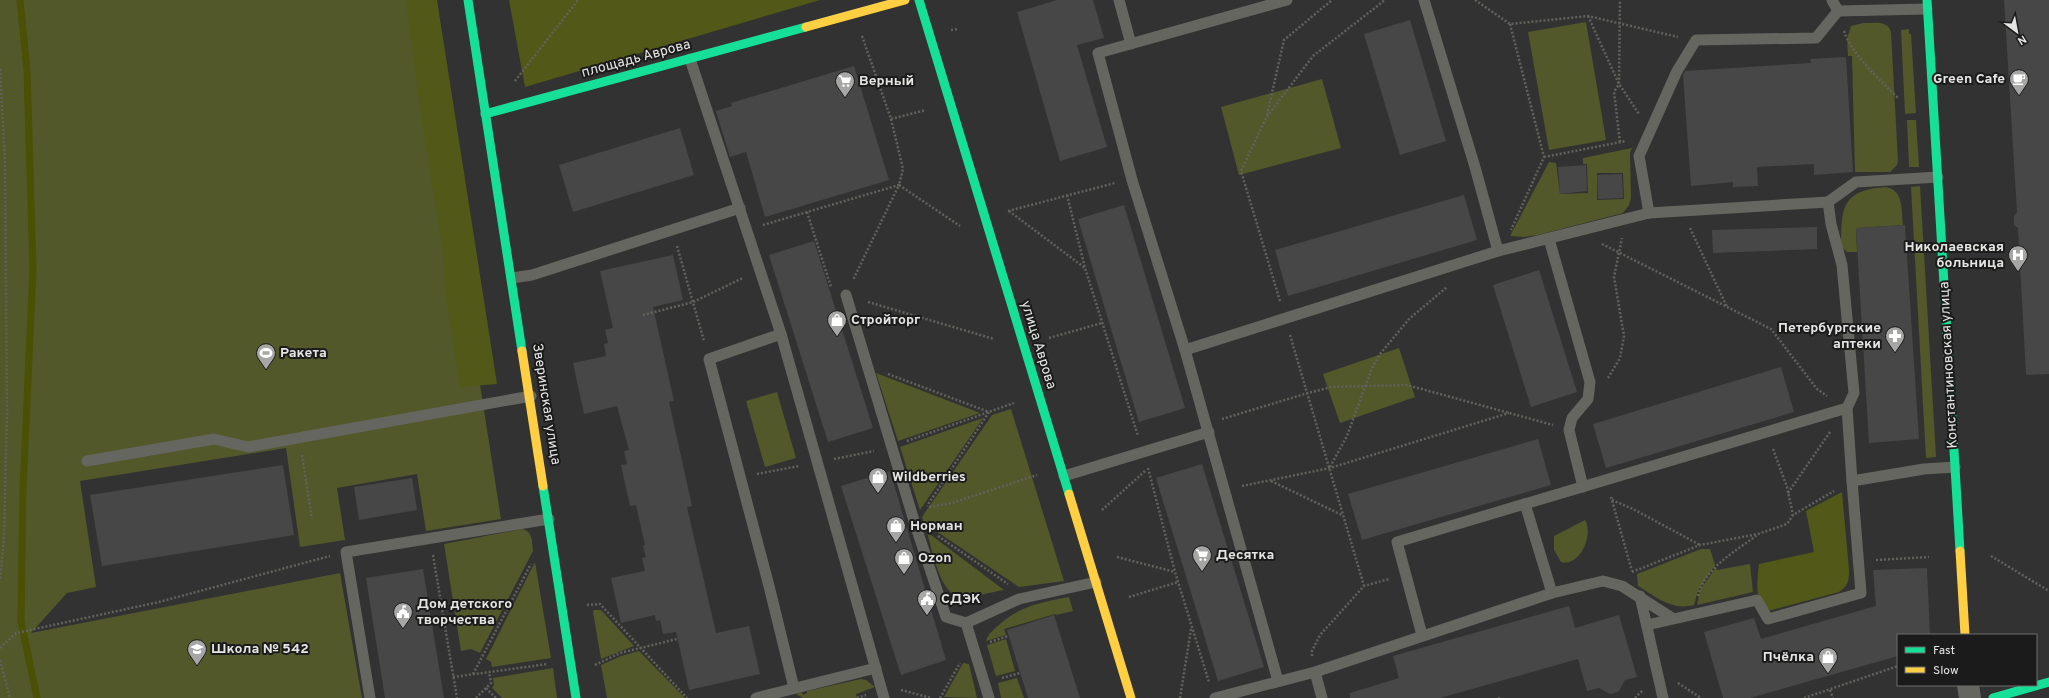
<svg xmlns="http://www.w3.org/2000/svg" width="2049" height="698" viewBox="0 0 2049 698" font-family="Overpass,sans-serif">
  <rect width="100%" height="100%" fill="#323232"/>
  <g fill="#52582a" fill-rule="evenodd">
    <path d="M0,0H420L501,519L426,531L417,474L337,488L345,540L300,547L286,448L80,481L96,587L67,593L31,633L340,573L362,698H0Z"/>
    <path d="M1586,22L1606,140L1549,150L1528,32Z"/>
    <path d="M1863,23C1874,23 1888,20 1891,32L1898,161L1897,165L1890,172H1855L1852,56H1848L1847,39L1851,26Z"/>
    <path d="M1909,29V34H1911L1916,113L1905,114L1901,30Z"/>
    <path d="M1322,79L1341,148L1239,175L1221,107Z"/>
    <path d="M1907,120H1916L1919,167H1909Z"/>
    <path d="M1632,148L1630,153L1631,198L1629,205L1623,213L1538,235L1524,237L1510,236L1549,162L1556,163L1560,194L1588,193L1587,164H1583V158ZM1597,173H1623L1624,199L1597,200Z"/>
    <path d="M1920,186L1936,457L1926,458L1911,187Z"/>
    <path d="M1884,187C1904,189 1901,208 1903,225L1856,228L1857,252H1847L1841,246C1842,210 1840,191 1884,187Z"/>
    <path d="M1399,348L1415,397L1340,423L1323,374Z"/>
    <path d="M876,373L980,413L898,441Z"/>
    <path d="M777,392L796,458L765,467L746,401Z"/>
    <path d="M1011,409L1064,581L1019,587L933,529L925,526L922,517L992,415Z"/>
    <path d="M983,418L920,510L900,447Z"/>
    <path d="M1585,520C1594,535 1580,567 1561,562L1554,550V536Z"/>
    <path d="M522,529C533,531 532,542 533,551L480,653L471,649L461,651L444,544Z"/>
    <path d="M927,532L1004,590C990,592 974,598 961,597C940,596 932,549 927,532Z"/>
    <path d="M1701,549H1710L1715,565L1698,591L1694,605C1672,611 1656,597 1638,586L1637,574Z"/>
    <path d="M535,562L551,658L492,667L491,662L486,659Z"/>
    <path d="M1750,564L1753,592L1697,605L1700,590L1716,567L1717,570Z"/>
    <path d="M1069,597L1073,611L1056,615L1055,614L1004,629L1006,635L986,641C988,634 994,629 1000,624C1020,606 1042,602 1069,597Z"/>
    <path d="M594,610H601L634,646L601,659L593,612Z"/>
    <path d="M1006,639L1015,671L996,676L987,645Z"/>
    <path d="M639,651L685,698H607L601,665L621,656Z"/>
    <path d="M963,663L969,664L977,698L944,697Z"/>
    <path d="M553,668L557,698H502L492,688L494,685L493,678Z"/>
    <path d="M1017,678L1024,698H1001L998,683Z"/>
    <path d="M861,679L866,680L875,687L856,694L857,698H803L796,694L802,692L803,695L807,693V691Z"/>
  </g>
  <g fill="#525918">
    <path d="M406,0H437L497,384L460,387L445,291L443,252L420,110Z"/>
    <path d="M509,0H820L525,87Z"/>
    <path d="M1842,492L1849,570C1849,581 1848,586 1839,592L1768,611C1754,597 1757,583 1759,564L1814,552L1806,511Z"/>
  </g>
  <g fill="none" stroke-linecap="round" stroke-linejoin="round">
    <path stroke="#4a5004" stroke-width="7" d="M20,0L27,70L33,270L23,488L21,621L37,698"/>
  </g>
  <g fill="#474747">
    <path d="M1057,0H1093L1104,38L1077,45L1107,147L1060,161L1017,12Z"/>
    <path d="M2004,0H2049V374L2026,375L2018,228L2014,225V216L2017,212Z"/>
    <path d="M1410,20L1446,141L1400,155L1364,34Z"/>
    <path d="M1846,57L1853,172L1814,175V164L1757,167L1758,186L1733,187V182L1691,186L1683,75L1685,71L1811,63L1810,59Z"/>
    <path d="M854,66L889,180L765,217L746,152L730,157L716,111L732,106L731,103Z"/>
    <path d="M680,128L694,175L573,212L559,165Z"/>
    <path d="M1586,165L1587,191L1560,194L1558,167Z"/>
    <path d="M1622,174L1623,198L1598,199L1597,175Z"/>
    <path d="M1464,195L1477,240L1288,296L1275,250Z"/>
    <path d="M1124,205L1185,408L1139,422L1078,219Z"/>
    <path d="M1905,225L1919,439L1869,443L1856,228Z"/>
    <path d="M1817,227V249L1713,253L1712,230Z"/>
    <path d="M814,241L873,428L828,442L769,255Z"/>
    <path d="M673,255L683,300L653,307L674,401L669,402L692,506L687,507L716,633L749,626L760,674L689,690L676,632L663,634L660,620L656,621L655,615L621,623L611,578L645,571L642,558L646,557L643,546L645,545L636,505L630,506L621,465L627,464L624,451L629,450L617,406L584,414L573,363L606,356L604,344L608,343L605,330L613,328L600,271Z"/>
    <path d="M1539,270L1577,392L1531,407L1493,285Z"/>
    <path d="M1781,367L1794,412L1606,468L1593,424Z"/>
    <path d="M1538,439L1551,485L1362,540L1348,494Z"/>
    <path d="M1202,464L1264,667L1218,681L1156,478Z"/>
    <path d="M283,465L294,535L102,566L90,495Z"/>
    <path d="M890,471L946,660L901,675L841,486Z"/>
    <path d="M412,478L417,510L359,520L354,487Z"/>
    <path d="M1927,568L1930,635H1898V656L1750,698H1723L1704,632L1754,618L1761,639L1876,606L1873,570Z"/>
    <path d="M423,569L444,698H385L366,578Z"/>
    <path d="M1569,606L1575,628L1619,615L1637,677L1625,680L1619,691L1615,693L1610,694L1599,688L1587,691L1578,659L1440,698H1350V693L1399,678L1393,656Z"/>
    <path d="M1054,615L1080,698H1028L1007,630Z"/>
  </g>
  <g fill="none" stroke-linecap="round" stroke-linejoin="round">
    <g stroke="#62625d" stroke-width="2.5" stroke-dasharray="2 2" stroke-linecap="butt">
      <path d="M1475,0L1510,24L1588,16L1678,37"/>
      <path d="M1588,16L1619,84L1639,114"/>
      <path d="M1510,24L1544,157L1511,230"/>
      <path d="M951,30L958,29"/>
      <path d="M1844,31C1852,55 1881,81 1899,99"/>
      <path d="M862,36L891,119L903,169L899,185L960,226"/>
      <path d="M0,69L5,162L7,412L4,537L0,581"/>
      <path d="M515,81L578,0"/>
      <path d="M1267,115L1284,40L1332,0"/>
      <path d="M891,119L926,110"/>
      <path d="M1620,142L1614,92L1619,84L1620,0"/>
      <path d="M1544,157L1626,141"/>
      <path d="M1067,195L1085,268L1138,436"/>
      <path d="M1008,211L1115,183"/>
      <path d="M1009,211L1085,268"/>
      <path d="M807,212L831,287"/>
      <path d="M763,225L899,185L853,280"/>
      <path d="M1690,228L1727,307"/>
      <path d="M1602,244L1771,329L1817,389L1827,396"/>
      <path d="M677,246L704,341"/>
      <path d="M1280,301L1241,171L1266,118L1313,56L1385,0"/>
      <path d="M868,302L994,339"/>
      <path d="M643,315L693,302L743,278"/>
      <path d="M1290,335L1364,586"/>
      <path d="M1049,338L1102,323"/>
      <path d="M888,374L989,412L927,506"/>
      <path d="M1608,378L1620,358L1624,336L1614,277L1622,238"/>
      <path d="M1222,419L1308,393L1331,387L1407,385L1553,425"/>
      <path d="M907,441L1014,403"/>
      <path d="M1773,449L1787,487L1793,515"/>
      <path d="M302,455L312,519"/>
      <path d="M834,459L874,451"/>
      <path d="M1330,467L1347,436L1372,368L1380,354L1409,319L1447,287"/>
      <path d="M1148,468L1175,572L1209,682"/>
      <path d="M757,474L799,466"/>
      <path d="M1271,481L1342,515"/>
      <path d="M1242,486L1330,468L1509,413"/>
      <path d="M1788,493L1830,432"/>
      <path d="M1611,497L1632,571"/>
      <path d="M1612,500L1633,509L1700,545"/>
      <path d="M929,507L952,503L1037,475"/>
      <path d="M1102,510L1145,471"/>
      <path d="M938,536L1008,584"/>
      <path d="M433,555L457,698"/>
      <path d="M1991,556L2049,591"/>
      <path d="M1117,557L1175,572"/>
      <path d="M1876,560L1929,557"/>
      <path d="M1632,572L1700,545L1758,534L1787,524L1793,515L1834,491"/>
      <path d="M1698,596C1705,567 1735,552 1757,535"/>
      <path d="M1129,597L1178,582"/>
      <path d="M587,605L600,604L687,698"/>
      <path d="M990,642L1008,636"/>
      <path d="M0,648L16,633L159,602L330,556"/>
      <path d="M1312,656V651L1320,635L1364,586L1389,579"/>
      <path d="M0,660L10,698"/>
      <path d="M595,665L620,653L677,639"/>
      <path d="M473,674L531,564"/>
      <path d="M453,677L548,664"/>
      <path d="M1002,678L1020,673"/>
      <path d="M1678,683L1701,698"/>
      <path d="M486,688L496,698"/>
      <path d="M901,690L931,698"/>
      <path d="M1830,690L1833,698"/>
      <path d="M1499,697V698"/>
      <path d="M476,698L491,683L489,672"/>
      <path d="M857,698L866,695"/>
      <path d="M940,698L960,663"/>
      <path d="M1180,698L1191,629"/>
      <path d="M1635,698L1643,690"/>
      <path d="M1804,698L1898,666"/>
    </g>
    <g stroke="#65665f" stroke-width="11">
      <path d="M1119,0L1131,44"/>
      <path d="M1424,0L1475,167L1498,251"/>
      <path d="M1832,0L1838,11L1927,9"/>
      <path d="M690,59L781,334L709,359L769,586L794,688"/>
      <path d="M1828,202L1831,224L1842,265L1854,393L1847,408L1852,481L1924,469L1955,467"/>
      <path d="M1649,213L1639,156L1677,71L1696,40L1816,38L1838,11"/>
      <path d="M1549,239L1590,382L1588,399L1572,418L1569,430L1583,487"/>
      <path d="M512,278L532,275L740,208"/>
      <path d="M846,295L915,524L946,617L966,623L1019,599L1096,582"/>
      <path d="M781,334L884,698"/>
      <path d="M1185,350L1498,251L1649,213L1828,202L1856,182L1938,177"/>
      <path d="M87,461L214,439L248,447L531,396"/>
      <path d="M1064,476L1209,432"/>
      <path d="M1525,504L1552,593"/>
      <path d="M1640,596L1663,698"/>
      <path d="M966,623L989,698"/>
      <path d="M1647,625L1757,600L1768,619L1861,593L1852,481"/>
      <path d="M1422,635L1397,542L1847,408"/>
      <path d="M1315,672L1322,698"/>
      <path d="M1278,681L1185,350L1132,180L1098,53L1287,0"/>
      <path d="M370,698L346,552L549,519"/>
      <path d="M756,698L876,668"/>
      <path d="M1215,698L1315,672L1552,593L1603,581L1622,586L1672,618"/>
    </g>
    <path stroke="#65665f" stroke-width="22" d="M1968,685L1970,698"/>
    <g stroke="#16e098" stroke-width="9">
      <path d="M468,0L522,351"/>
      <path d="M919,0L1069,494"/>
      <path d="M1927,0L1960,551"/>
      <path d="M485,114L806,27"/>
      <path d="M543,486L576,698"/>
      <path d="M1993,698L2049,682"/>
    </g>
    <g stroke="#ffcf43" stroke-width="9">
      <path d="M806,27L905,0"/>
      <path d="M522,351L543,486"/>
      <path d="M1069,494L1131,698"/>
      <path d="M1960,551L1965,635"/>
    </g>
  </g>
  <defs>
    <g id="cafe-pin" transform="scale(1)"><path d="M0 17L-7.5 6A9.5 9.5 0 1 1 7.5 6Z" fill="#a6a6a5" stroke="#1a1b1a"/><path d="M-5.5-4.5H6V0H3Q3 3.5 0 3.5H-2.5Q-5.5 3.5-5.5 0ZM3-3.2v2h1.7v-2ZM-6 4.5H4V6H-6Z" fill="#fff"/></g>
    <g id="supermarket-pin" transform="scale(1)"><path d="M0 17L-7.5 6A9.5 9.5 0 1 1 7.5 6Z" fill="#a6a6a5" stroke="#1a1b1a"/><path d="M-6-5.5h2.5l.6 2H6L4.5 2H-2.5L-4.4-4H-6ZM-1.5 3.2a1.3 1.3 0 1 0 .1 0ZM3 3.2a1.3 1.3 0 1 0 .1 0Z" fill="#fff"/></g>
    <g id="hospital-pin" transform="scale(1)"><path d="M0 17L-7.5 6A9.5 9.5 0 1 1 7.5 6Z" fill="#a6a6a5" stroke="#1a1b1a"/><path d="M-5-5h3v3.5h4V-5h3V5h-3V1.5h-4V5h-3Z" fill="#fff"/></g>
    <g id="shop-pin" transform="scale(1)"><path d="M0 17L-7.5 6A9.5 9.5 0 1 1 7.5 6Z" fill="#a6a6a5" stroke="#1a1b1a"/><path d="M-5-2.5h2.3a2.7 3.5 0 0 1 5.4 0H5L5.5 6h-11ZM-1.5-2.5h3a1.5 2.3 0 0 0-3 0Z" fill="#fff"/></g>
    <g id="pharmacy-pin" transform="scale(1)"><path d="M0 17L-7.5 6A9.5 9.5 0 1 1 7.5 6Z" fill="#a6a6a5" stroke="#1a1b1a"/><path d="M-2-6h4v4h4v4h-4v4h-4v-4h-4v-4h4Z" fill="#fff"/></g>
    <g id="stadium-pin" transform="scale(1)"><path d="M0 17L-7.5 6A9.5 9.5 0 1 1 7.5 6Z" fill="#a6a6a5" stroke="#1a1b1a"/><path d="M0-5a6.5 5 0 1 0 0 10a6.5 5 0 1 0 0-10ZM-3.5-1.8h7v3.6h-7Z" fill="#fff"/></g>
    <g id="civic-pin" transform="scale(1)"><path d="M0 17L-7.5 6A9.5 9.5 0 1 1 7.5 6Z" fill="#a6a6a5" stroke="#1a1b1a"/><path d="M-.6-6.5H3V-4.5H.6V-3L4-1V1h2V6H-6V1h2V-1L-.6-3ZM-1.2 2.5V6h2.4V2.5Z" fill="#fff"/></g>
    <g id="school-pin" transform="scale(1)"><path d="M0 17L-7.5 6A9.5 9.5 0 1 1 7.5 6Z" fill="#a6a6a5" stroke="#1a1b1a"/><path d="M0-5L7-2L0 1L-7-2ZM-4 1L0 2.5L4 1V4Q0 6-4 4Z" fill="#fff"/></g>
  </defs>
  <g fill-rule="evenodd">
    <use href="#cafe-pin" x="2019" y="79"/>
    <use href="#supermarket-pin" x="845" y="81"/>
    <use href="#hospital-pin" x="2018" y="255"/>
    <use href="#shop-pin" x="837" y="320"/>
    <use href="#pharmacy-pin" x="1895" y="336"/>
    <use href="#stadium-pin" x="266" y="353"/>
    <use href="#shop-pin" x="878" y="477"/>
    <use href="#shop-pin" x="896" y="526"/>
    <use href="#supermarket-pin" x="1202" y="555"/>
    <use href="#shop-pin" x="904" y="558"/>
    <use href="#civic-pin" x="927" y="599"/>
    <use href="#civic-pin" x="403" y="612"/>
    <use href="#school-pin" x="197" y="649"/>
    <use href="#shop-pin" x="1828" y="657"/>
  </g>
  <g text-anchor="middle" dominant-baseline="central" stroke-width="4" stroke-linejoin="round" paint-order="stroke">
    <g font-size="14" fill="#e5e5e3" stroke="#1a1b1a">
      <text transform="translate(636 59) rotate(-15)">площадь Аврова</text>
      <text transform="translate(1038 345) rotate(73)">улица Аврова</text>
      <text transform="translate(1949 365) rotate(-93)">Константиновская улица</text>
      <text transform="translate(546 404) rotate(81)">Зверинская улица</text>
    </g>
    <g font-size="14" font-weight="bold" fill="#e5e5e3" stroke="#1a1b1a" text-anchor="start">
      <text x="2005" y="79" text-anchor="end">Green Cafe</text>
      <text x="859" y="81">Верный</text>
      <text x="2004" y="247" text-anchor="end">Николаевская<tspan x="2004" dy="16">больница</tspan></text>
      <text x="851" y="320">Стройторг</text>
      <text x="1881" y="328" text-anchor="end">Петербургские<tspan x="1881" dy="16">аптеки</tspan></text>
      <text x="280" y="353">Ракета</text>
      <text x="892" y="477">Wildberries</text>
      <text x="910" y="526">Норман</text>
      <text x="1216" y="555">Десятка</text>
      <text x="918" y="558">Ozon</text>
      <text x="941" y="599">СДЭК</text>
      <text x="417" y="604">Дом детского<tspan x="417" dy="16">творчества</tspan></text>
      <text x="211" y="649">Школа № 542</text>
      <text x="1814" y="657" text-anchor="end">Пчёлка</text>
    </g>
  </g>
  <rect x="1897" y="634" width="140" height="52" fill="#1a1b1a" stroke="#6b6c6a"/>
  <rect x="1905" y="647" width="20" height="6" fill="#16e098" stroke="#6b6c6a"/>
  <text x="1933" y="654" font-size="12" fill="#e5e5e3">Fast</text>
  <rect x="1905" y="667" width="20" height="6" fill="#ffcf43" stroke="#6b6c6a"/>
  <text x="1933" y="674" font-size="12" fill="#e5e5e3">Slow</text>
  <g transform="translate(2017 32) rotate(148)" stroke="#1a1b1a" stroke-width="3" paint-order="stroke">
  <path d="M0-3L7 15L0 10L-7 15Z" fill="#e5e5e3"/>
  <text y="-6" font-size="11" font-weight="bold" text-anchor="middle" fill="#e5e5e3">N</text>
  </g>
</svg>
